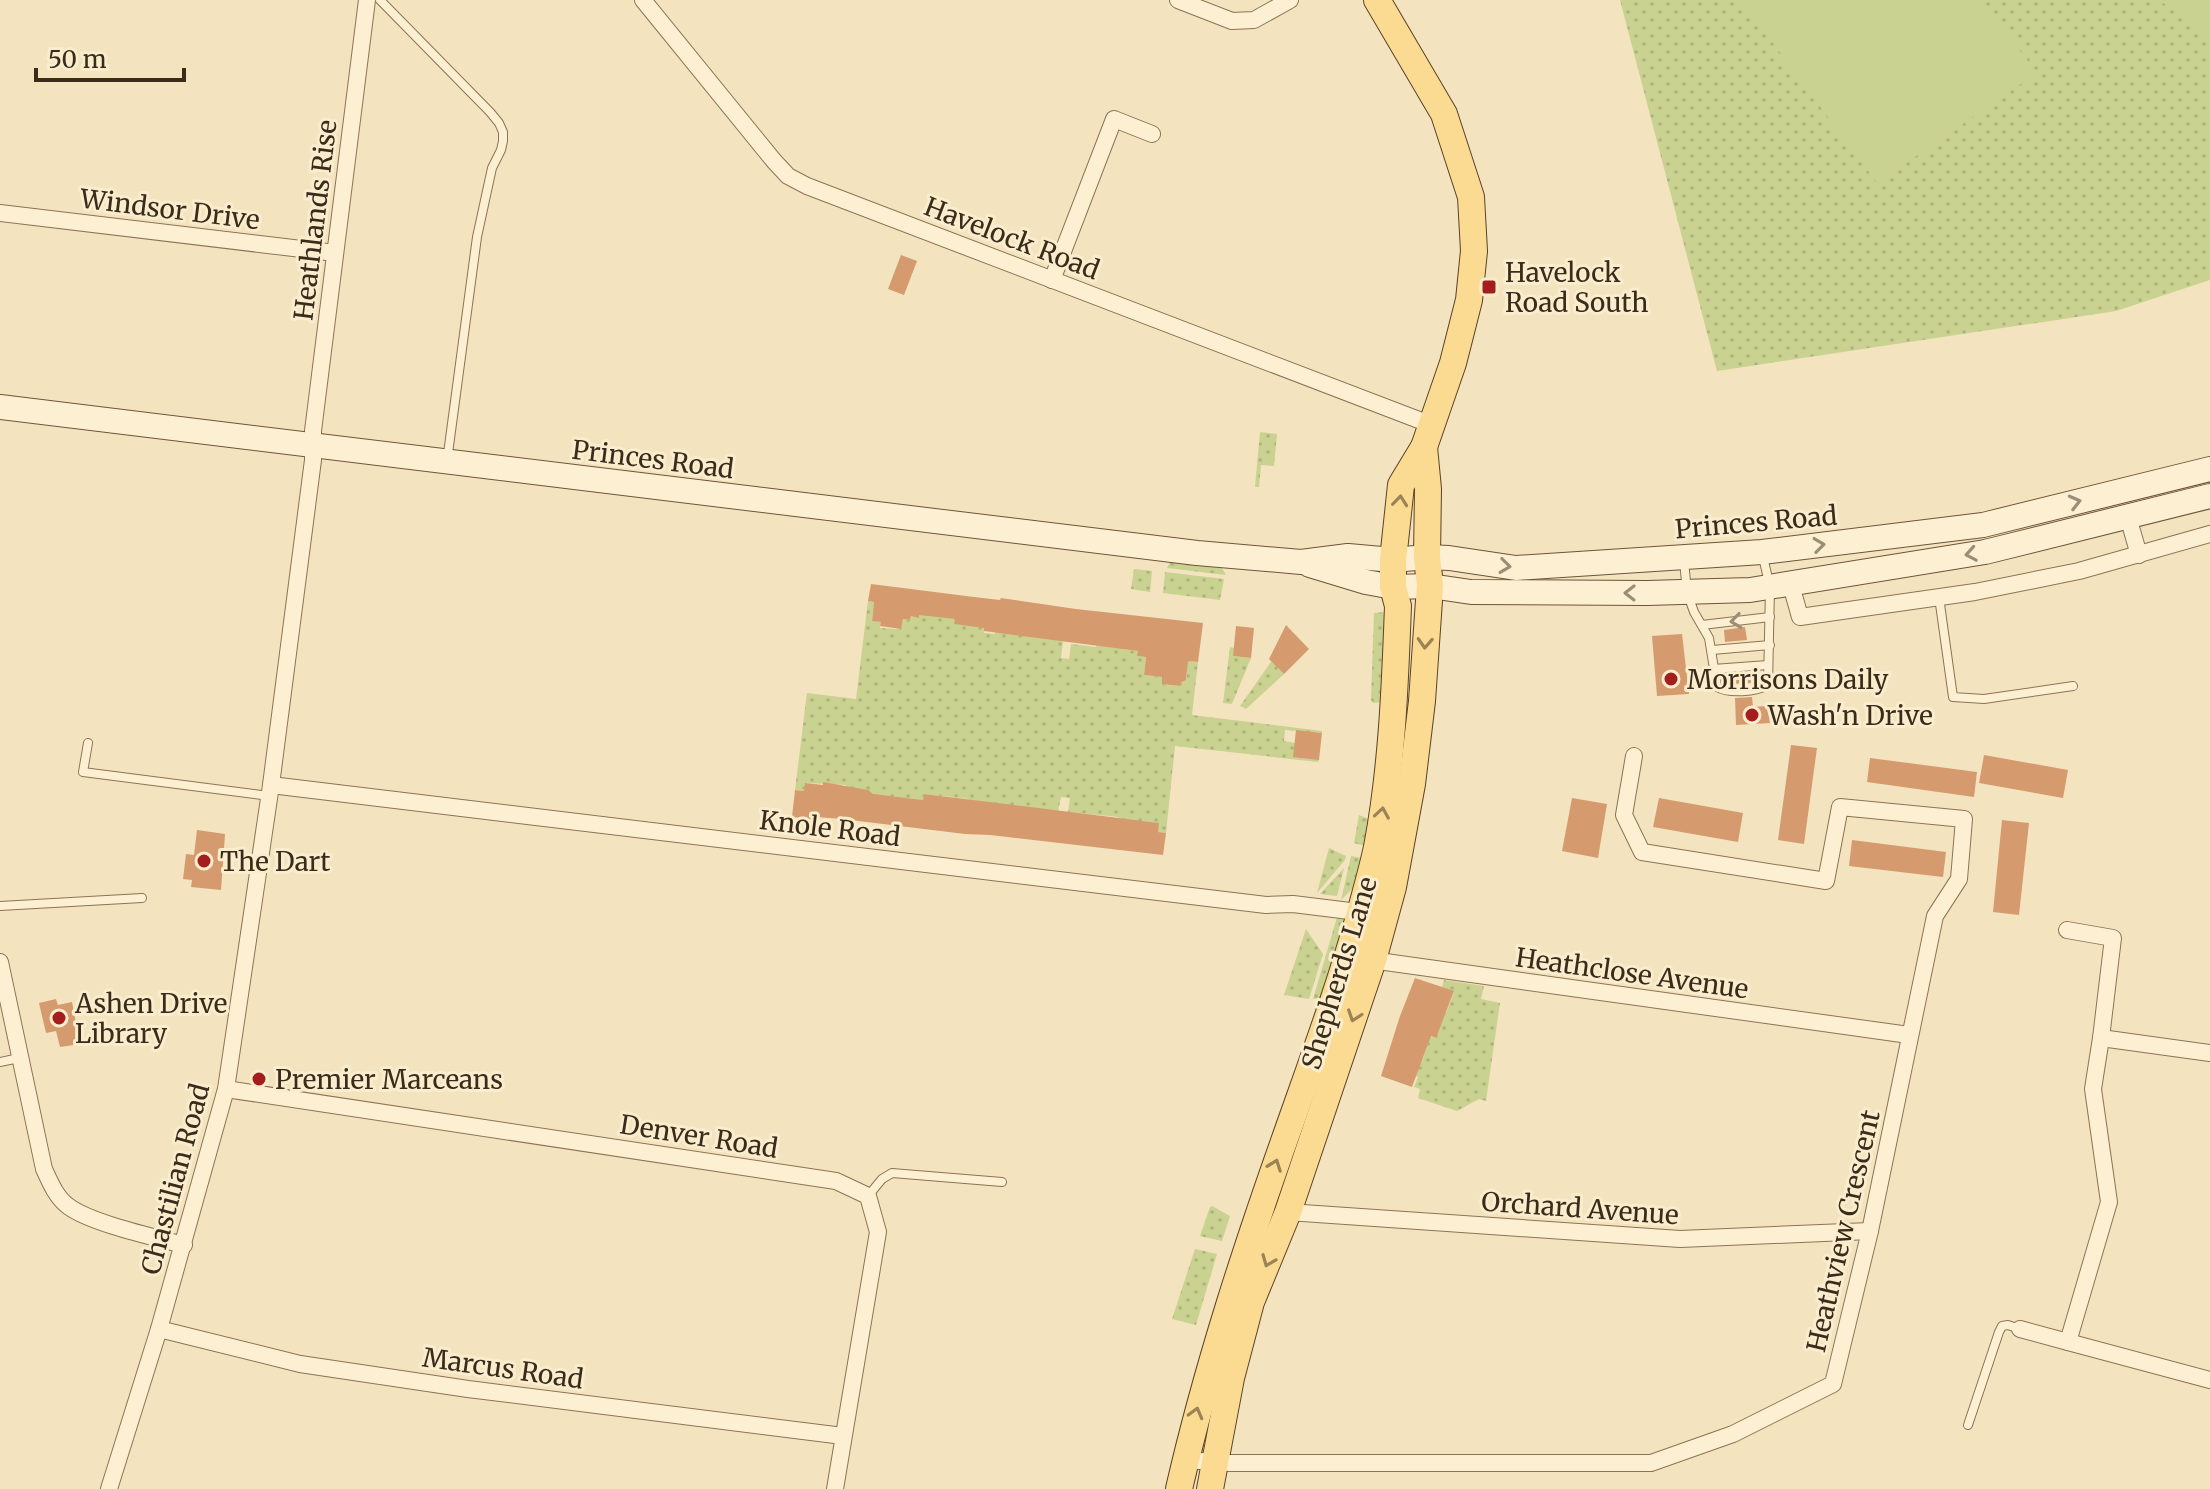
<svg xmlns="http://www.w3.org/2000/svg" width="2210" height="1489" viewBox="0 0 2210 1489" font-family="Merriweather,serif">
  <defs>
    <pattern id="green-dots" width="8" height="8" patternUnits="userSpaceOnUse" patternTransform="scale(2)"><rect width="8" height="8" fill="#cad291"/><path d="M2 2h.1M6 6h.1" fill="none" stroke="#aeb47c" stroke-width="1.8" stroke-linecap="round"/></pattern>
  </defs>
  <rect width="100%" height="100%" fill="#f3e3be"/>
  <g fill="url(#green-dots)">
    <path d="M1620,0H2210V280L2116,311L1717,371Z"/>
    <path d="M1260,432L1277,434L1274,466L1261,465L1259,487H1255Z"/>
    <path d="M1170,562L1222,568L1226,575L1167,568Z"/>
    <path d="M1134,569L1152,571L1150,592L1131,589Z"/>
    <path d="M1165,572L1224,579L1220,600L1163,593Z"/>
    <path d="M868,601L874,602L872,621L881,622L880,628L901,629L903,619L910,620L911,616L919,617V614L955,619L954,624L985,627L984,633L995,634L997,624L1064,632L1061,658L1069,659L1071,644L1096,647L1098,636L1124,637L1122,649L1138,651V656L1146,657L1144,675L1162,677V684L1179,686L1180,683L1186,680L1187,673L1182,660L1198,662L1192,715L1322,731V733L1285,730L1284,741L1295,743L1319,760L1318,762L1175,746L1166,833L1158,832V823L1142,821L1141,823L1117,827L1118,817L1068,812L1070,798L1061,797L1058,812L966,833L969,799L924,794L922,813H919L920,800L906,798L905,803H901L899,827L892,825L894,808L842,819L846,785L806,783L804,791L795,790L807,693L856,699Z"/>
    <path d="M1385,612L1383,702L1373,703L1371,700L1374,613Z"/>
    <path d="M1230,647L1234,648L1233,656L1251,658L1232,704L1223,703Z"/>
    <path d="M1274,650L1278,668L1284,674L1246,709L1240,706L1271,662Z"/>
    <path d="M1359,815L1371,820L1365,846L1354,843Z"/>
    <path d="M1329,848L1346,856L1345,860L1317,893Z"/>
    <path d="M1351,856L1362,858L1355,886L1341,900Z"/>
    <path d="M1344,868L1337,896L1320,894Z"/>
    <path d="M1338,914L1347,918L1322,998L1313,999Z"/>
    <path d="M1306,929L1323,954L1309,999L1284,995Z"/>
    <path d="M1444,980L1484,986L1481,999L1500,1003L1486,1101L1479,1099L1457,1111L1418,1098L1420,1089L1414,1087L1418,1077L1411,1074L1422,1061L1428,1044L1418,1032L1436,1038L1439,1011L1446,1013L1454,992L1442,987Z"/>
    <path d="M1212,1206L1230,1216L1222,1241L1200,1236L1210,1207Z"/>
    <path d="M1195,1249L1217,1254L1196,1325L1172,1319Z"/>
  </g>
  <g fill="#cad291">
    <path d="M1741,0H1982L2037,73L1877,183Z"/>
    <path d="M2159,0H2210V36Z"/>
  </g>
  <g fill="#d59b6f">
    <path d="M901,255L917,261L904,295L888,289Z"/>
    <path d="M871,584L974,597L1000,600L1001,598L1076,609L1203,623L1198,662L1188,661L1186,680L1180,683V686L1162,684V677L1144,675L1146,657L1137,656L1138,651L984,631V628L954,624L955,619L919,615V618L911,616L910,620L903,619L901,629L880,626L881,622L872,621L874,602L868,601Z"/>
    <path d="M1286,625L1309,649L1284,674L1269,659Z"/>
    <path d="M1236,626L1254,628L1251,658L1233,656Z"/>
    <path d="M1745,627L1747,640L1725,642L1724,630Z"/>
    <path d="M1682,634L1689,694L1657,696L1652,636Z"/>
    <path d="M1750,673L1751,683L1729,684L1728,675Z"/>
    <path d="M1752,697L1753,707L1767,706L1770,723L1736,725L1735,698Z"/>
    <path d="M1296,730L1322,733L1319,760L1293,757Z"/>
    <path d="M1791,745L1817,748L1804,844L1778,840Z"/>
    <path d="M1984,755L2068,770L2063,798L1979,783Z"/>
    <path d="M1870,758L1977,772L1974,797L1867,782Z"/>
    <path d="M823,782L868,790L873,794L906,798L923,800L924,794L1159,823L1158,832L1166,833L1163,855L990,835L965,834L842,819L817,817V820L792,817L795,790L804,791L805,783L823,785Z"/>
    <path d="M1572,798L1607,804L1598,858L1562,851Z"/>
    <path d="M1659,798L1743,813L1738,842L1653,827Z"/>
    <path d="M2002,820L2029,823L2019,915L1993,912Z"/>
    <path d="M197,830L225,834L221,890L191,887L192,880L183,879L186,854L194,855Z"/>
    <path d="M1852,840L1946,852L1943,877L1849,866Z"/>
    <path d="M1415,978L1454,991L1436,1038L1431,1036L1412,1087L1381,1076L1400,1016Z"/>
    <path d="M56,999L58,1005L72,1002L80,1044L60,1047L56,1031L46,1033L39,1003Z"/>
  </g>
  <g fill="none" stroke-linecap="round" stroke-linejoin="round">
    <g stroke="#8d7354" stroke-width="10">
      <g id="lane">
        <path d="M380,0L490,112L499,123L503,132V141L501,150L492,168L477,237L447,461"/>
        <path d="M1684,561L1687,592L1694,612L1709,638L1717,687C1729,694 1756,692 1768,685L1770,587L1763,557"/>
        <path d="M1939,597L1953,697L1984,699L2073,686"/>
        <path d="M1702,625L1770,617"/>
        <path d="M1712,650L1770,645"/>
        <path d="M1713,669L1768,665"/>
        <path d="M88,743L83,772L269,796"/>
        <path d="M0,906L142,898"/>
        <path d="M0,1062L19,1058"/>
        <path d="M868,1196L882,1179L892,1173L1002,1182"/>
        <path d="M1968,1425L1999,1332L2002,1326L2008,1325L2020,1329"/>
      </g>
    </g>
    <g stroke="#8d7354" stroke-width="18">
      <g id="street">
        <path d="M643,0L774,161L788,176L807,186L1432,425"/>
        <path d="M1178,0L1232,21L1254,20L1290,0"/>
        <path d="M0,213L335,253"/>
        <path d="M1052,280L1114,119L1152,134"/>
        <path d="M2128,517L2139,555"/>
        <path d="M1791,585L1800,617L1975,592L2079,571L2210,534"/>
        <path d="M271,785L1266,905L1293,904L1366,913"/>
        <path d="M2067,930L2113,938L2101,1038L2210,1053"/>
        <path d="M1364,959L1909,1035"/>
        <path d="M0,962L44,1169C50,1182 56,1197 68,1206C90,1223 154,1237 184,1245"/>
        <path d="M2101,1038L2093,1089L2109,1202L2068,1342L2210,1380"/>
        <path d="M226,1089L836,1181L868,1196L878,1232L835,1489"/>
        <path d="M1288,1212L1680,1239L1870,1231"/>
        <path d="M159,1329L300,1364L468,1389L843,1436"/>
        <path d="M2020,1329L2068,1342"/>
        <path d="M1185,1460L1230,1463H1651L1733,1434L1833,1384L1870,1231L1935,916L1959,879L1964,819L1840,807L1826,881L1642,852L1624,815L1634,756"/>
        <path d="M109,1489L159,1329L226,1089L271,785L313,460V431L367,0"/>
      </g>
    </g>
    <g stroke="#6f5438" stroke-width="26">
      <g id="secondary">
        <path d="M0,407L1197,553L1301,562L1348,556L1393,560L1427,557L1449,558L1516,568L1762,552L1983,525L2210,469"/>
        <path d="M1310,565L1366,582L1393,587L1430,586L1471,592L1647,593L1750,590L1985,552L2210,496"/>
      </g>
    </g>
    <g stroke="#5a4129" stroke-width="28">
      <g id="primary">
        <path d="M1179,1489C1207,1367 1246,1248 1288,1130C1313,1059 1339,989 1359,917C1365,894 1372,871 1377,847C1392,768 1395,686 1398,606L1393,587V560L1401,485L1424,447L1453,363L1469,300L1474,251L1471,197L1444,114L1377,0"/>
        <path d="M1210,1489L1231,1378L1251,1302L1288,1212L1373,960L1393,887L1412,784L1422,701L1430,586L1427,557L1428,489L1424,447"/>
      </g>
    </g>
    <use href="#lane" stroke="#fdf0d2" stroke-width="8"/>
    <use href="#street" stroke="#fdf0d2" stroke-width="16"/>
    <use href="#secondary" stroke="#fdf0d2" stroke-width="24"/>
    <use href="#primary" stroke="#fbdb91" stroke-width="26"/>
  </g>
  <defs><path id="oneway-chevron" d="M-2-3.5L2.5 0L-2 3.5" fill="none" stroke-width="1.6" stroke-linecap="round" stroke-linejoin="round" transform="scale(2)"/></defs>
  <g stroke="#9b8356">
    <use href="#oneway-chevron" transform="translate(1400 501) rotate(-84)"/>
    <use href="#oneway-chevron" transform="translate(1425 643) rotate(93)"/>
    <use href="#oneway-chevron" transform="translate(1382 813) rotate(-81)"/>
    <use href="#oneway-chevron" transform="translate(1354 1016) rotate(109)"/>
    <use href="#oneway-chevron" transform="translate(1275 1165) rotate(-70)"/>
    <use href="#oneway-chevron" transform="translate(1268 1261) rotate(112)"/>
    <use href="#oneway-chevron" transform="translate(1196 1413) rotate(-75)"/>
  </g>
  <g stroke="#9c8e76">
    <use href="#oneway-chevron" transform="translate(2075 502) rotate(-14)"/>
    <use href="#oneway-chevron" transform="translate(1819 545) rotate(-7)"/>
    <use href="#oneway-chevron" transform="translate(1971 554) rotate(170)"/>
    <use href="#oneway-chevron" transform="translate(1505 566) rotate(7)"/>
    <use href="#oneway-chevron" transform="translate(1630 593) rotate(-180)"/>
    <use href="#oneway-chevron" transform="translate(1736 621) rotate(173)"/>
  </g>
  <g fill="#a31e1d" stroke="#f9edce" stroke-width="3">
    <rect x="1481" y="279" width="16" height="16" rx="4"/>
    <circle cx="1671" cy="679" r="8"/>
    <circle cx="1752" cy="715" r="8"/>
    <circle cx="204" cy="861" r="8"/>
    <circle cx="59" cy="1018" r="8"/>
    <circle cx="259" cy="1079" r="8"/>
  </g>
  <g text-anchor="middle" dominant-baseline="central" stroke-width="6" stroke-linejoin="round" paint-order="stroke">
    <g font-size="26" fill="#3b2b1b" stroke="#f9edce">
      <text transform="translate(170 209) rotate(7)">Windsor Drive</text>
      <text transform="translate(315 220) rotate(-83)">Heathlands Rise</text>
      <text transform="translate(1012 238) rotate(21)">Havelock Road</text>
      <text transform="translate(653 459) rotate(7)">Princes Road</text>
      <text transform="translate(1756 522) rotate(-5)">Princes Road</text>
      <text transform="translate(830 828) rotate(7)">Knole Road</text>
      <text transform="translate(1339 973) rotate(-73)">Shepherds Lane</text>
      <text transform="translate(1632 973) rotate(8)">Heathclose Avenue</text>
      <text transform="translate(699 1136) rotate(9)">Denver Road</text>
      <text transform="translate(175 1179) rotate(-75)">Chastilian Road</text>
      <text transform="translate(1580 1208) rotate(4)">Orchard Avenue</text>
      <text transform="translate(1843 1231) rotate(-77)">Heathview Crescent</text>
      <text transform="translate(503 1368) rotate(8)">Marcus Road</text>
    </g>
    <g font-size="26" fill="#3b2b1b" stroke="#f9edce" text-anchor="start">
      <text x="1505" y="272">Havelock<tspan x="1505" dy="30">Road South</tspan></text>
      <text x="1687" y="679">Morrisons Daily</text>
      <text x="1768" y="715">Wash'n Drive</text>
      <text x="220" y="861">The Dart</text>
      <text x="75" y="1003">Ashen Drive<tspan x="75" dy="30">Library</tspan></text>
      <text x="275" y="1079">Premier Marceans</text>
    </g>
  </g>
  <path d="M36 68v12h148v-12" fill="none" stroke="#3b2b1b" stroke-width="4"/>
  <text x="48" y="68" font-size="24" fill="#3b2b1b" stroke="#f9edce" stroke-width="6" paint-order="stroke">50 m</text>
</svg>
